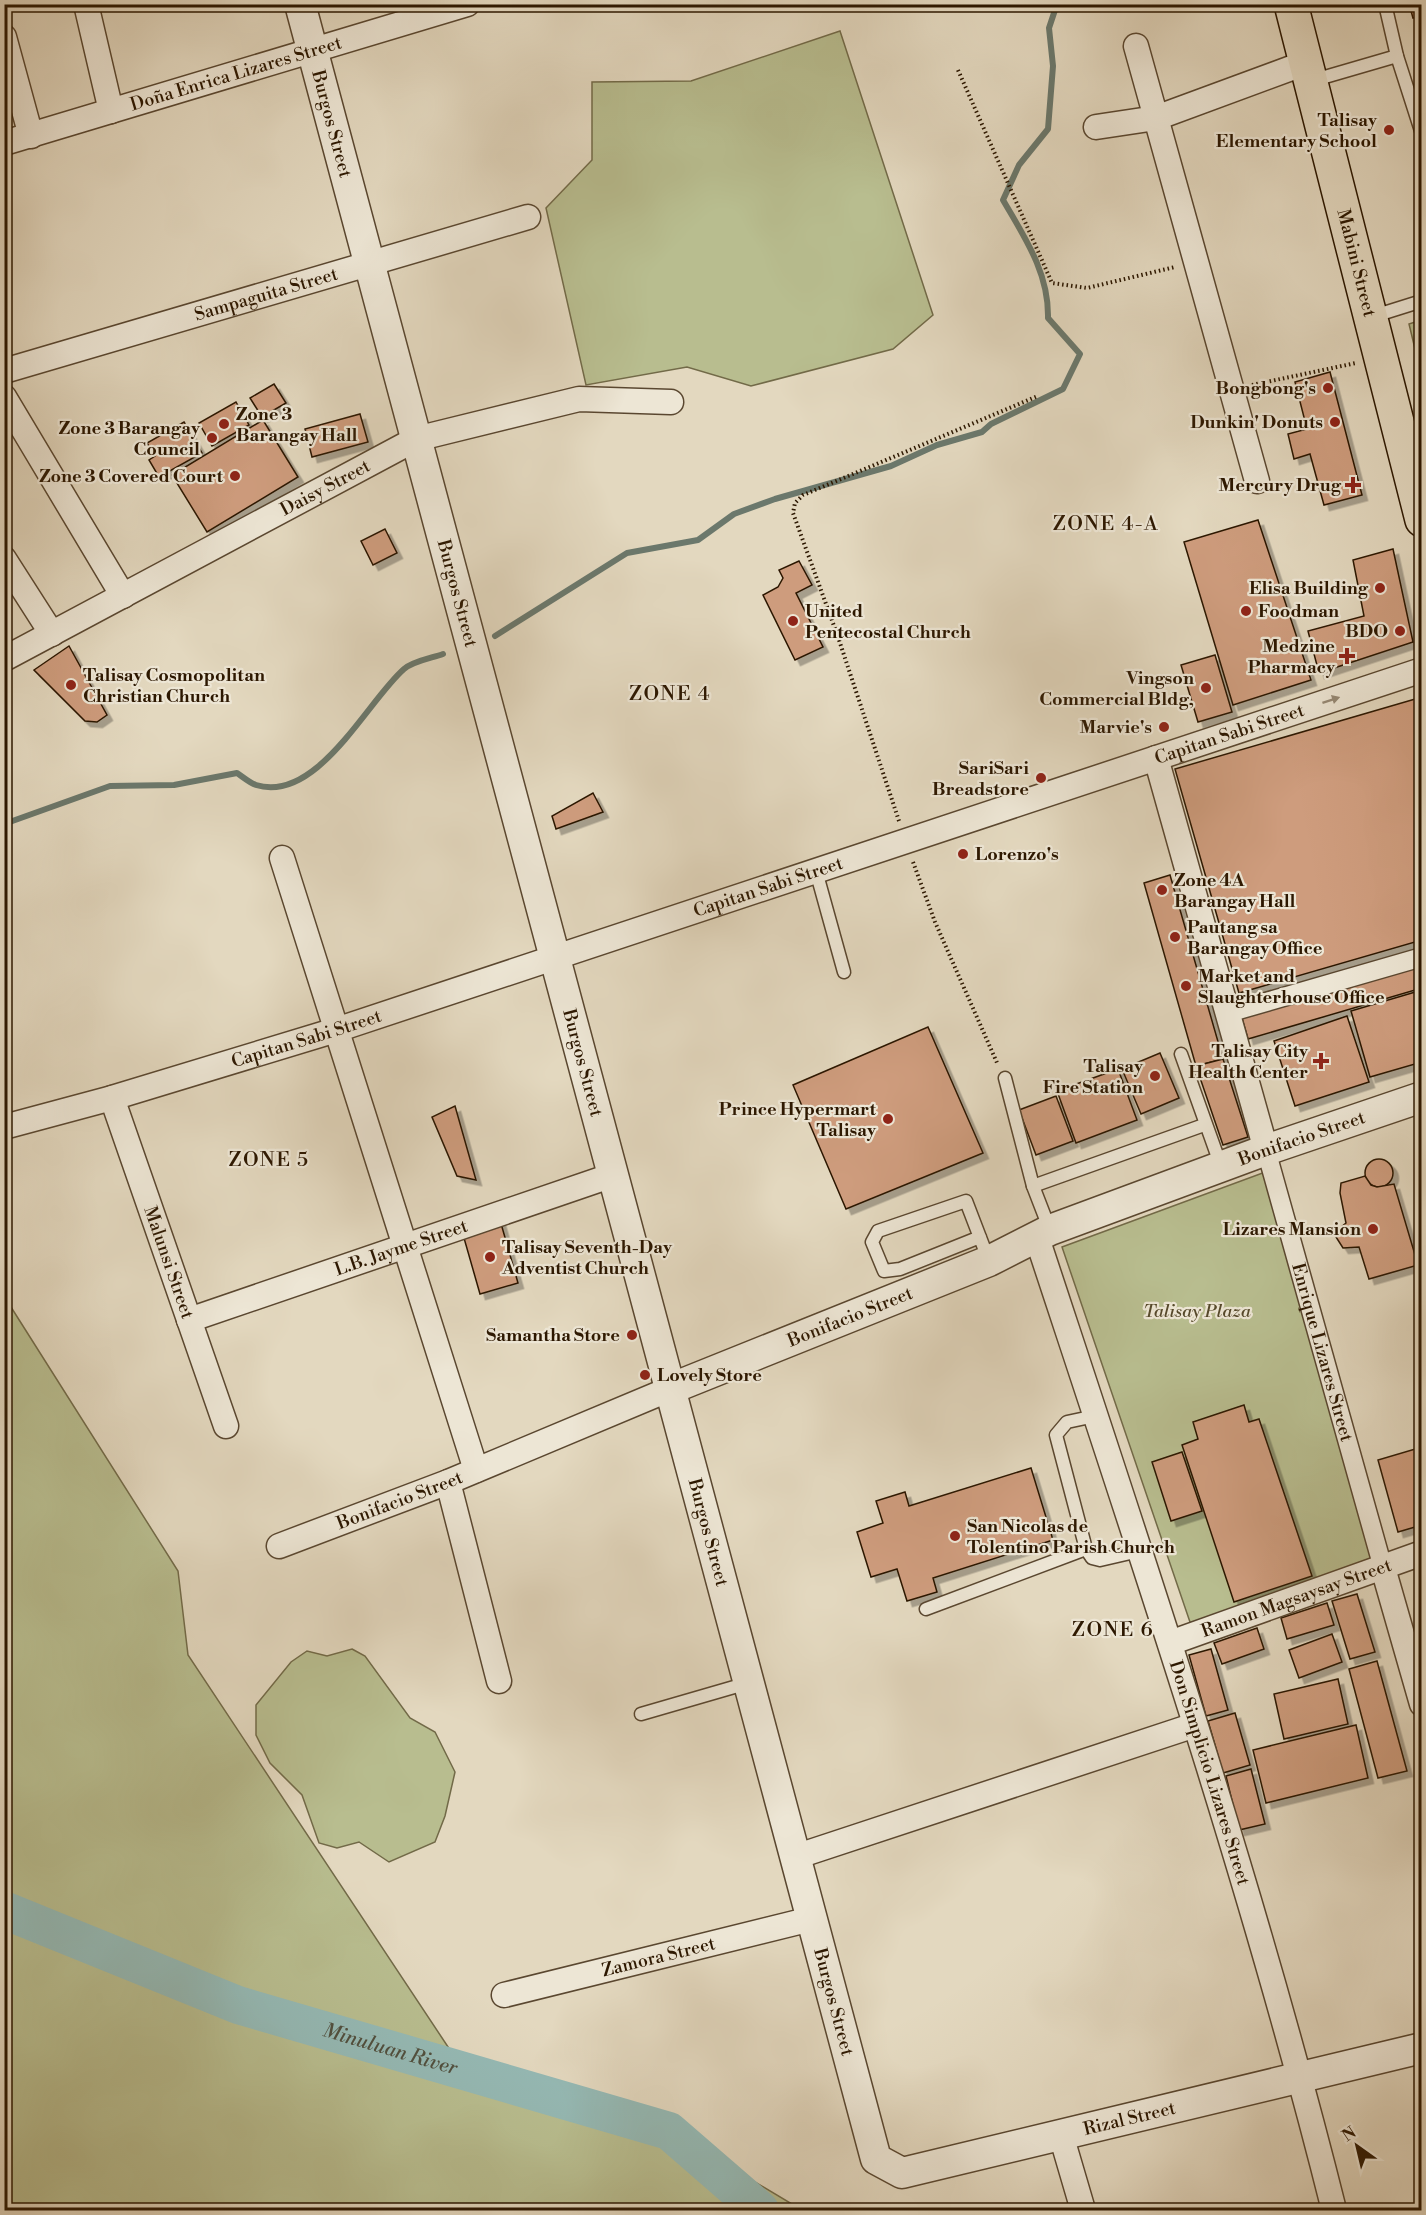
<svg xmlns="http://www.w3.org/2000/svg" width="1426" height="2215" viewBox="0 0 1426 2215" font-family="'Libre Bodoni',serif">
  <defs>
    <filter id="shadow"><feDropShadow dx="5.5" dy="5.5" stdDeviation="0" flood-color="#0004"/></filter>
  </defs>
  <rect width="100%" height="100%" fill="#e3d8bf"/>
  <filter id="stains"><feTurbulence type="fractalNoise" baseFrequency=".00333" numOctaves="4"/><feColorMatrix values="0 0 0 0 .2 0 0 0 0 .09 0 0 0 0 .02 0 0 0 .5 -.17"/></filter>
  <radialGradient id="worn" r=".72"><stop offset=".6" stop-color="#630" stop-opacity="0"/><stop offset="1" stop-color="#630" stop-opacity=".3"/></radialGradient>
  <g fill="#b8bd8f" stroke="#726a48" stroke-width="1.5">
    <path d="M840,31L933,315L893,349L751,386L687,367L586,385L546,208L592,160V82L691,81Z"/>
    <path d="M1421,320H1422L1421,374L1409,324Z"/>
    <path d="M1268,1171L1378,1556L1191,1625L1062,1247Z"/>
    <path d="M4,1296L178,1571L188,1655L464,2071L669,2131L802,2210H5Z"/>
    <path d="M352,1649L365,1656L410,1718L435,1732L455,1772L445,1816L435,1842L389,1862L359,1842L337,1848L319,1843L302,1795L270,1763L256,1735V1705L291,1662L307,1651L327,1656Z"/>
  </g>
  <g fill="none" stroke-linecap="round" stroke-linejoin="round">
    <g stroke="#6b786c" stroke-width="6">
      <path d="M495,636L627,553L698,540L734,514L775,499L891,466L937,445L982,432L991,424L1063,389L1080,354L1048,318C1049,273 1025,238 1003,200L1019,165L1048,129L1053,66L1049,28L1057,4"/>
      <path d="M4,824L110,786L174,785L237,773C243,777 250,783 256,785C317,804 368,700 404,669C413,661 432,658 443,654"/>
    </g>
    <path stroke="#95b9b4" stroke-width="38" id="s1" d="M4,1910L238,2005L669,2131L760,2210"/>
  </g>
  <g fill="#ce9c7d" stroke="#2c1700" stroke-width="1.5" filter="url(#shadow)">
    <path d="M1409,4H1422V16L1413,18Z"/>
    <path d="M1330,372L1362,495L1324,505L1310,454L1294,459L1288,434L1307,429L1295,382Z"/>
    <path d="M274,384L286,403L262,417L250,398Z"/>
    <path d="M236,402L249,425L212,446L199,423Z"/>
    <path d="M360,414L368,442L312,457L305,429Z"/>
    <path d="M263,420L298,477L207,532L172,475Z"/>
    <path d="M184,422L202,453L159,477L149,460L155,456L147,443Z"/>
    <path d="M1258,520L1311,680L1233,705L1184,542Z"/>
    <path d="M385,529L397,553L373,565L361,541Z"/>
    <path d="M1393,549L1413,642L1319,673L1308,631L1364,616L1353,560Z"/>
    <path d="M799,561L812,585L796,593L823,647L795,660L763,595L778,587L783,578L779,570Z"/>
    <path d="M69,646L107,715L97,722L85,721L34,670Z"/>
    <path d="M1215,655L1232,712L1198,722L1181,665Z"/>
    <path d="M1422,697V940L1239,993L1175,769Z"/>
    <path d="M593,793L603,812L556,829L552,816Z"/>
    <path d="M1170,875L1223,1059L1196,1066L1144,883Z"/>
    <path d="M1422,962V988L1248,1039L1241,1015Z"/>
    <path d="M1422,990V1062L1370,1077L1351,1011Z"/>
    <path d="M1347,1016L1369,1082L1295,1106L1274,1041Z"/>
    <path d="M928,1027L983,1153L846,1209L793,1085Z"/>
    <path d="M1160,1053L1179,1098L1141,1114L1122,1069Z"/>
    <path d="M1223,1059L1248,1137L1223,1145L1196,1066Z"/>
    <path d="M1118,1069L1137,1120L1076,1143L1057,1091Z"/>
    <path d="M1056,1096L1073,1141L1036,1155L1019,1110Z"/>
    <path d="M455,1106L476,1180L457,1176L432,1117Z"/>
    <circle cx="1379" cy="1173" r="14"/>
    <path d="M1365,1176L1371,1185L1377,1187L1394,1184L1418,1265L1369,1279L1359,1247L1343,1248L1336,1237V1231L1346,1223L1340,1193L1341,1183Z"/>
    <path d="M500,1220L518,1283L480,1294L462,1231Z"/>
    <path d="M1244,1405L1249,1422L1259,1419L1312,1576L1234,1602L1182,1445L1198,1439L1193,1422Z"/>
    <path d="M1422,1447V1525L1398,1532L1378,1460Z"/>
    <path d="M1182,1452L1202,1511L1171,1521L1152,1462Z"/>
    <path d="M1031,1468L1053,1540L933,1578L937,1592L907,1601L897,1569L871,1577L857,1532L883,1523L876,1501L905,1492L909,1506Z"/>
    <path d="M1357,1594L1375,1652L1350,1659L1332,1601Z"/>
    <path d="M1327,1603L1334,1625L1287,1639L1281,1618Z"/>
    <path d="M1257,1628L1264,1649L1222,1664L1214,1643Z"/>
    <path d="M1332,1634L1342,1662L1299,1678L1289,1650Z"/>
    <path d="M1211,1649L1228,1710L1206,1716L1189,1655Z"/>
    <path d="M1377,1661L1407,1771L1378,1778L1349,1669Z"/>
    <path d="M1338,1679L1348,1724L1284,1739L1274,1694Z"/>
    <path d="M1235,1713L1250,1765L1223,1773L1208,1721Z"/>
    <path d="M1356,1725L1368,1778L1266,1803L1253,1750Z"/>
    <path d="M1251,1769L1265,1824L1239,1830L1226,1776Z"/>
  </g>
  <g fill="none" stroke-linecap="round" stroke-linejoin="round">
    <g stroke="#5a4730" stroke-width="15">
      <g id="service">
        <path d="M1385,4L1397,56L1422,134"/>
        <path d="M1311,81L1397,56"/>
        <path d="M1371,317L1422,301"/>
        <path d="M816,871L844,972"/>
        <path d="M1181,1054L1221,1166"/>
        <path d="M1005,1078L1033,1186L1050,1230"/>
        <path d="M1033,1186L1204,1125"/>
        <path d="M980,1237L900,1269L884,1271L872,1242L878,1231L966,1201L989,1261"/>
        <path d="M1095,1416L1067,1422L1056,1435L1086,1549L1092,1558L1100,1560L1139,1551"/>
        <path d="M926,1609L1086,1549"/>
        <path d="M641,1714L748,1683"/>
      </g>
    </g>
    <g stroke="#5a4730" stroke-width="21">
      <g id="pedestrian">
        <path d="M1228,1013L1422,957"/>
        <path id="s2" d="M1266,1150L1383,1568"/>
      </g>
    </g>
    <g stroke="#5a4730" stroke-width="27">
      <g id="minor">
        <path d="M86,4L111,111"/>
        <path d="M4,37L31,136"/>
        <path d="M1136,46L1257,481"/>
        <path d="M1096,127L1156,118L1305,63"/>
        <path id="s3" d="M4,143L467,4"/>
        <path id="s4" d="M4,371L528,217"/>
        <path d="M4,397L123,596"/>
        <path d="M4,559L52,634"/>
        <path id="s5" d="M4,659L416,439L579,399L671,402"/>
        <path d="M1156,758L1266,1150"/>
        <path d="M282,858L476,1470"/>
        <path id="s6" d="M112,1098L226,1426"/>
        <path id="s7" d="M4,1127L112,1098L336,1030L1422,670"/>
        <path id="s8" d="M1037,1238C1143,1560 1252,1882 1334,2210"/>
        <path id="s9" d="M189,1320L613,1175"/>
        <path d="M448,1482L499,1681"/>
        <path id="s10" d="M279,1546L448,1482L670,1389"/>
        <path d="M1383,1568L1422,1704"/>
        <path id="s11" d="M1170,1643L1422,1553"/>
        <path d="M795,1857L1195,1725"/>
        <path id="s12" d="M504,1995L811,1919"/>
        <path d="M1061,2135L1083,2210"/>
      </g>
    </g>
    <g stroke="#5a4730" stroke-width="33">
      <g id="tertiary">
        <path id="s13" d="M300,4L876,2159L902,2173L1422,2048"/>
        <path id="s14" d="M670,1389L989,1261L1050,1230L1266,1150L1422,1097"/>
      </g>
    </g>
    <g stroke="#2c1700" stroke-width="36">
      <g id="primary">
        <path id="s15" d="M1291,4L1422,520"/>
      </g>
    </g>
    <g stroke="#2c1700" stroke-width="4" stroke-dasharray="1.5 3" stroke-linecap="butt">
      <path d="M958,70L1052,283L1087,288L1175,267"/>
      <path d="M1252,385L1356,363"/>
      <path d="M899,821L838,637L793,513L795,503L803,495L1038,396"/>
      <path d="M913,862L935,922L998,1065"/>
    </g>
    <use href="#service" stroke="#ede6d5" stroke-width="12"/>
    <use href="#pedestrian" stroke="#ede6d5" stroke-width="18"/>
    <use href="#minor" stroke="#ede6d5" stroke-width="24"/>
    <use href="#tertiary" stroke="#ede6d5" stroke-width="30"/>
    <use href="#primary" stroke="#e3d8bf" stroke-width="33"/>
  </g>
  <defs><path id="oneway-solid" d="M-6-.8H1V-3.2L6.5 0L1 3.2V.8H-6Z" transform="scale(1.5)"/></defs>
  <use fill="#968975" href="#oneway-solid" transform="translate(1331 700) rotate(-18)"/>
  <g fill="#8f2418" stroke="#ede6d5" stroke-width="2">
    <circle cx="1389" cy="130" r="6"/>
    <circle cx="1328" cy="388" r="6"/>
    <circle cx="1335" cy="422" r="6"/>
    <circle cx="224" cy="424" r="6"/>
    <circle cx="212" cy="438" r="6"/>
    <circle cx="235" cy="476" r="6"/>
    <path d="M1350 476h6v6h6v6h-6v6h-6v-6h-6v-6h6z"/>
    <circle cx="1380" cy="588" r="6"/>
    <circle cx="1246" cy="611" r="6"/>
    <circle cx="793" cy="621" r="6"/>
    <circle cx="1400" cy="631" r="6"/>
    <path d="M1344 647h6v6h6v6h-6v6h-6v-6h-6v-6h6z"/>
    <circle cx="71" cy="685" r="6"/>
    <circle cx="1206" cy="688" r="6"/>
    <circle cx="1164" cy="727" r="6"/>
    <circle cx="1041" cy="778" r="6"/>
    <circle cx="963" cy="854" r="6"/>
    <circle cx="1162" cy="890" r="6"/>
    <circle cx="1175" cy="937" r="6"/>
    <circle cx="1186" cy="986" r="6"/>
    <path d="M1318 1052h6v6h6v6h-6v6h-6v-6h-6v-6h6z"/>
    <circle cx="1155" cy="1076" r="6"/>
    <circle cx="888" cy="1119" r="6"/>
    <circle cx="1373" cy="1229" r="6"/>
    <circle cx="490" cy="1257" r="6"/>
    <circle cx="632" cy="1335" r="6"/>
    <circle cx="645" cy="1375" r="6"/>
    <circle cx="955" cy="1536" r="6"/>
  </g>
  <g text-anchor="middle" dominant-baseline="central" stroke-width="4.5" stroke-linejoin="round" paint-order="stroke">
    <g font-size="18" fill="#2c1700" stroke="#ede6d5">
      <text stroke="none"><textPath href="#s3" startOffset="242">Doña Enrica Lizares Street</textPath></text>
      <text stroke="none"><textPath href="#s13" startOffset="124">Burgos Street</textPath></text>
      <text stroke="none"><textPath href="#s15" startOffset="267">Mabini Street</textPath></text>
      <text stroke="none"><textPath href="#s4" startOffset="273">Sampaguita Street</textPath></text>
      <text stroke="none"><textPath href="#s5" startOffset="364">Daisy Street</textPath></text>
      <text stroke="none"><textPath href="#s13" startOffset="610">Burgos Street</textPath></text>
      <text stroke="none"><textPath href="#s7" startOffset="1287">Capitan Sabi Street</textPath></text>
      <text stroke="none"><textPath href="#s7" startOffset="801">Capitan Sabi Street</textPath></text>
      <text stroke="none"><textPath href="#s7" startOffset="315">Capitan Sabi Street</textPath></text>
      <text stroke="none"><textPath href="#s13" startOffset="1096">Burgos Street</textPath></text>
      <text stroke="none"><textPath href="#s14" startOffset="680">Bonifacio Street</textPath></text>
      <text stroke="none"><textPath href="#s9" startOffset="224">L.B. Jayme Street</textPath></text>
      <text stroke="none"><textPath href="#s6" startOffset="174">Malunsi Street</textPath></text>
      <text stroke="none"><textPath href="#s14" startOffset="194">Bonifacio Street</textPath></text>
      <text stroke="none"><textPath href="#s2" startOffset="210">Enrique Lizares Street</textPath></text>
      <text stroke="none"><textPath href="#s10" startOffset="129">Bonifacio Street</textPath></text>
      <text stroke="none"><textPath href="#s13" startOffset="1582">Burgos Street</textPath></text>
      <text stroke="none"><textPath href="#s11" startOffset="134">Ramon Magsaysay Street</textPath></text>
      <text stroke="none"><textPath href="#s8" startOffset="562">Don Simplicio Lizares Street</textPath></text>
      <text stroke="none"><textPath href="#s12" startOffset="159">Zamora Street</textPath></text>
      <text stroke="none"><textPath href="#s13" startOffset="2068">Burgos Street</textPath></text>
      <text stroke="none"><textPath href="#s13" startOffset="2494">Rizal Street</textPath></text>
    </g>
    <g font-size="18" font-weight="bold" fill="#2c1700" stroke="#ede6d5" text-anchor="end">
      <text x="1377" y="120">Talisay<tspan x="1377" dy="21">Elementary School</tspan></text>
      <text x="1316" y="388">Bongbong's</text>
      <text x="236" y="414" text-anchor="start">Zone 3<tspan x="236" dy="21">Barangay Hall</tspan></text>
      <text x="1323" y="422">Dunkin' Donuts</text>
      <text x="200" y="428">Zone 3 Barangay<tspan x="200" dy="21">Council</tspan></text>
      <text x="223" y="476">Zone 3 Covered Court</text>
      <text x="1341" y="485">Mercury Drug</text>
      <text x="1368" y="588">Elisa Building</text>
      <text x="805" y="611" text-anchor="start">United<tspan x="805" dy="21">Pentecostal Church</tspan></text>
      <text x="1258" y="611" text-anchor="start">Foodman</text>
      <text x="1388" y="631">BDO</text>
      <text x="1335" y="646">Medzine<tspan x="1335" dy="21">Pharmacy</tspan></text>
      <text x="83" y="675" text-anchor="start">Talisay Cosmopolitan<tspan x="83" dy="21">Christian Church</tspan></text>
      <text x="1194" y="678">Vingson<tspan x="1194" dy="21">Commercial Bldg,</tspan></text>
      <text x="1152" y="727">Marvie's</text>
      <text x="1029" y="768">SariSari<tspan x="1029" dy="21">Breadstore</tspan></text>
      <text x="975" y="854" text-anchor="start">Lorenzo's</text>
      <text x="1174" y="880" text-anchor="start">Zone 4A<tspan x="1174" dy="21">Barangay Hall</tspan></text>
      <text x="1187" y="927" text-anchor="start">Pautang sa<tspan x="1187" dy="21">Barangay Office</tspan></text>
      <text x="1198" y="976" text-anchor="start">Market and<tspan x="1198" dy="21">Slaughterhouse Office</tspan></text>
      <text x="1308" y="1051">Talisay City<tspan x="1308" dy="21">Health Center</tspan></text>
      <text x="1143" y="1066">Talisay<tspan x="1143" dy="21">Fire Station</tspan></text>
      <text x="876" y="1109">Prince Hypermart<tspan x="876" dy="21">Talisay</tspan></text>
      <text x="1361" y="1229">Lizares Mansion</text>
      <text x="502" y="1247" text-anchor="start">Talisay Seventh-Day<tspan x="502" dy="21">Adventist Church</tspan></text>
      <text x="620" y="1335">Samantha Store</text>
      <text x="657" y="1375" text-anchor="start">Lovely Store</text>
      <text x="967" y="1526" text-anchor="start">San Nicolas de<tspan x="967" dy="21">Tolentino Parish Church</tspan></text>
    </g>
    <g font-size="18" font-style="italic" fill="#56492b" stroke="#ede6d5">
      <text x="1197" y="1311">Talisay Plaza</text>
    </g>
    <g font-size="20" letter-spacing="1.5" fill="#2c1700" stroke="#ede6d5">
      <text x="1106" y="524">ZONE 4-A</text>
      <text x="670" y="694">ZONE 4</text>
      <text x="269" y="1160">ZONE 5</text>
      <text x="1113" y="1630">ZONE 6</text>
    </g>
    <g font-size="20" font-style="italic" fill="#51503f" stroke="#ede6d5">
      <text stroke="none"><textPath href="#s1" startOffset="411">Minuluan River</textPath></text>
    </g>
  </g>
  <rect width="1426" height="2215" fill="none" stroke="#e3d8bf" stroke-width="24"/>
  <rect x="6" y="6" width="1414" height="2203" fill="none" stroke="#2c1700" stroke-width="3"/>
  <rect x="12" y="12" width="1402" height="2191" fill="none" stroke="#2c1700" stroke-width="1.5"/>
  <g transform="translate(1357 2146) rotate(326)" stroke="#ede6d5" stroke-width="4.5" paint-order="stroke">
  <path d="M0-4.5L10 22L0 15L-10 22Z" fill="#2c1700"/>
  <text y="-9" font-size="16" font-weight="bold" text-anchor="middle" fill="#2c1700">N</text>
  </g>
  <rect width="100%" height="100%" filter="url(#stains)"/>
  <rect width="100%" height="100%" fill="url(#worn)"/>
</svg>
